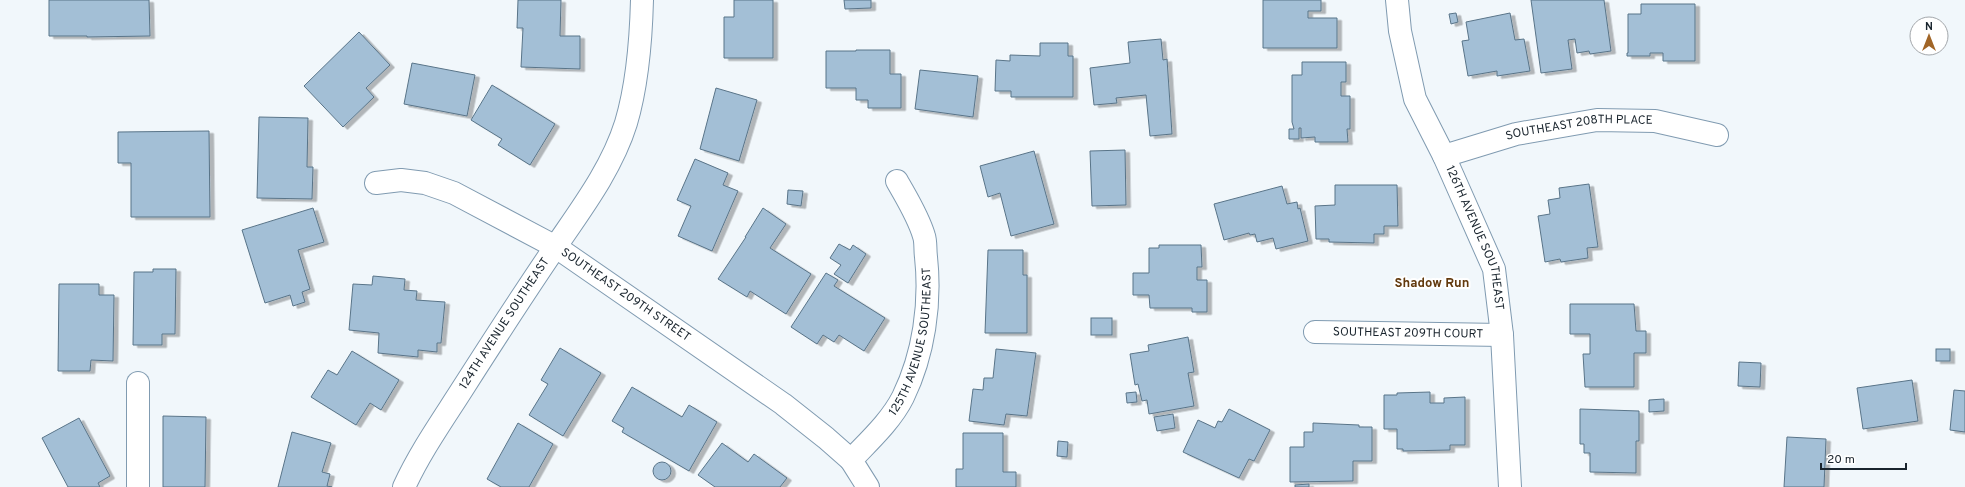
<svg xmlns="http://www.w3.org/2000/svg" width="1965" height="487" viewBox="0 0 1965 487" font-family="Overpass,sans-serif">
  <defs>
    <filter id="shadow"><feDropShadow dx="4.5" dy="2.5" stdDeviation="0" flood-color="#0004"/></filter>
  </defs>
  <rect width="100%" height="100%" fill="#f1f7fb"/>
  <g fill="#a3bfd6" stroke="#597488" filter="url(#shadow)">
    <path d="M49,0H149L150,36L87,37V36H49Z"/>
    <path d="M518,0H561L560,36H580V69L521,67L523,28H517Z"/>
    <path d="M734,0H773V58H724V17H734Z"/>
    <path d="M844,0H871V8L845,9Z"/>
    <path d="M1263,0H1321V11H1308V18H1337V48H1263Z"/>
    <path d="M1531,0H1604L1611,51L1590,54L1589,51L1577,53L1575,39L1568,40L1572,69L1541,73Z"/>
    <path d="M1641,4H1695V61H1663V53H1650V56H1627V53H1628V14H1641Z"/>
    <path d="M1456,13L1458,22L1451,24L1449,14Z"/>
    <path d="M1510,13L1515,40L1524,39L1530,71L1497,76V71L1468,76L1462,41L1469,40L1466,22Z"/>
    <path d="M359,32L390,65L366,88L374,97L343,127L304,86Z"/>
    <path d="M1161,39L1163,60L1167,59L1172,134L1150,136L1146,95L1116,98L1117,103L1094,105L1090,68L1130,63L1128,42Z"/>
    <path d="M1040,43H1068V56H1073V97H1011V91H995L996,60L1010,61V55L1040,56Z"/>
    <path d="M856,50H890V74H901V108H868V100H856V88H826V51H856Z"/>
    <path d="M1302,62H1346V82H1341V96H1350V129H1347L1348,142H1315V137L1301,138V128H1299V139H1289V129H1294L1292,122V75H1302Z"/>
    <path d="M412,63L475,75L467,116L404,104Z"/>
    <path d="M920,70L978,76L973,117L915,109Z"/>
    <path d="M492,85L555,124L530,165L498,145L502,139L471,120Z"/>
    <path d="M716,88L757,100L739,161L700,149Z"/>
    <path d="M259,117L308,118L307,167H313L312,199L257,198Z"/>
    <path d="M209,131L210,217H131V163H118V132Z"/>
    <path d="M1125,150L1126,205L1092,206L1090,151Z"/>
    <path d="M1034,151L1054,224L1011,236L1000,193L988,197L980,166Z"/>
    <path d="M695,159L728,173L723,185L738,191L712,251L678,236L691,206L677,200Z"/>
    <path d="M1589,184L1598,247L1587,248L1588,258L1561,262L1560,259L1545,262L1538,216L1550,214L1548,200L1560,198L1559,188Z"/>
    <path d="M1335,185H1397L1398,226H1384V234H1374V243L1329,242V239H1316L1315,206L1335,205Z"/>
    <path d="M1282,186L1287,204L1297,202L1298,209L1300,208L1308,241L1276,249L1273,238L1257,242L1255,234L1250,235L1249,233L1224,240L1214,204Z"/>
    <path d="M788,190L803,191L801,206L787,204Z"/>
    <path d="M313,208L324,242L298,250L310,289L302,292L305,302L293,306L290,295L265,303L242,230Z"/>
    <path d="M763,208L786,224L770,248L811,274L786,314L750,291L747,297L718,279L746,237H745Z"/>
    <path d="M839,244L850,250L853,245L866,254L848,283L834,274L841,265L830,258Z"/>
    <path d="M1159,245H1201L1202,267H1197V280H1207V312H1192V308H1150L1149,295H1133V273H1149V248H1159Z"/>
    <path d="M988,250H1023V275H1027V333H985Z"/>
    <path d="M153,269H176L175,334H162V345H133L134,272H153Z"/>
    <path d="M826,273L838,280L834,286L885,318L864,351L839,335L834,342L823,335L817,344L791,327Z"/>
    <path d="M373,276L405,279L404,290L417,291L416,300L445,302L441,343H437V352L418,350V357L378,353L379,333L349,330L353,284L372,285Z"/>
    <path d="M59,284H99V295H114L113,361L91,360L90,371H58Z"/>
    <path d="M1570,304H1634L1636,331H1646V353H1634V387H1585L1583,354H1590V334H1570Z"/>
    <rect x="1091" y="318" width="21" height="17"/>
    <path d="M1188,337L1194,372L1188,373L1194,406L1149,414L1147,400L1142,401L1138,384L1135,385L1130,354L1149,351L1148,345Z"/>
    <path d="M560,348L601,373L563,436L529,415L548,384L541,380Z"/>
    <path d="M996,349L1036,353L1027,416L1006,414L1004,425L969,421L973,389L983,390L984,378H993Z"/>
    <rect x="1936" y="349" width="14" height="12"/>
    <path d="M352,351L399,380L381,410L370,403L356,425L311,397L328,370L337,375Z"/>
    <path d="M1739,362L1761,363L1760,387L1738,386Z"/>
    <path d="M1912,380L1918,421L1863,429L1857,388Z"/>
    <path d="M632,387L682,417L689,405L717,422L689,471L622,432L624,428L612,421Z"/>
    <path d="M1954,390L1965,391V432L1950,430Z"/>
    <path d="M1136,392L1137,402L1127,403L1126,393Z"/>
    <path d="M1430,392V403H1444V398L1465,397V445H1450V450L1403,451V449H1397V429H1384V395H1397V393Z"/>
    <path d="M1664,399V411L1649,412V400Z"/>
    <path d="M1229,409L1270,430L1254,461L1249,459L1239,478L1183,452L1198,420L1215,428L1218,421L1222,422Z"/>
    <path d="M1580,409L1639,411V441H1636V473L1590,472V453H1584V444H1580Z"/>
    <path d="M1173,414L1175,428L1157,431L1154,417Z"/>
    <path d="M163,416L206,417L205,487H163Z"/>
    <path d="M79,418L110,476L98,483L100,487H68L42,438Z"/>
    <path d="M518,423L553,444L529,487H501L487,479Z"/>
    <path d="M1313,423L1359,425V427H1372V461H1353V481L1290,482V447H1304V432H1313Z"/>
    <path d="M292,432L331,443L322,472L330,474L327,486L332,487H278Z"/>
    <path d="M963,433H1003V472H1016V487H956V469H963Z"/>
    <path d="M1787,437L1826,439L1824,487H1784Z"/>
    <path d="M1058,441L1068,442L1067,457L1057,456Z"/>
    <path d="M722,443L748,462L754,454L787,478L780,487H715L698,475Z"/>
    <circle cx="662" cy="471" r="9"/>
    <path d="M1309,484V487H1295V485Z"/>
  </g>
  <g fill="none" stroke-linecap="round" stroke-linejoin="round">
    <g stroke="#809bb1" stroke-width="24">
      <g id="minor">
        <path id="s1" d="M1397,0L1400,31L1415,99L1444,156L1494,269L1502,335L1510,487"/>
        <path id="s2" d="M1444,156L1516,134L1597,120L1655,121L1717,135"/>
        <path id="s3" d="M376,183L401,180L425,183L454,193L556,247L783,404L826,438L851,460"/>
        <path id="s4" d="M1315,332L1502,335"/>
        <path d="M138,383V487"/>
        <path id="s5" d="M404,487C420,452 442,421 463,388C493,341 524,293 556,246C582,208 612,168 626,123C637,86 641,39 642,0"/>
        <path id="s6" d="M868,487L851,460C869,441 891,421 903,397C924,354 931,303 926,257C925,250 926,242 924,236C918,216 907,199 897,181"/>
      </g>
    </g>
    <use href="#minor" stroke="#fff" stroke-width="22"/>
  </g>
  <g text-anchor="middle" dominant-baseline="central" stroke-width="4" stroke-linejoin="round" paint-order="stroke">
    <g font-size="12" fill="#19242d" stroke="#fff">
      <text stroke="none"><textPath href="#s2" startOffset="139">SOUTHEAST 208TH PLACE</textPath></text>
      <text stroke="none"><textPath href="#s1" startOffset="253">126TH AVENUE SOUTHEAST</textPath></text>
      <text stroke="none"><textPath href="#s3" startOffset="280">SOUTHEAST 209TH STREET</textPath></text>
      <text stroke="none"><textPath href="#s5" startOffset="192">124TH AVENUE SOUTHEAST</textPath></text>
      <text stroke="none"><textPath href="#s4" startOffset="93">SOUTHEAST 209TH COURT</textPath></text>
      <text stroke="none"><textPath href="#s6" startOffset="170">125TH AVENUE SOUTHEAST</textPath></text>
    </g>
    <g font-size="13" font-weight="bold" fill="#62390d" stroke="#fff">
      <text x="1432" y="284">Shadow Run</text>
    </g>
  </g>
  <g transform="translate(1929 36)"><circle r="19" fill="#ffffff" stroke="#a3a7ab"/>
  <path d="M0-3L7 15L0 10L-7 15Z" fill="#a16527"/>
  <text y="-6" font-size="11" font-weight="bold" text-anchor="middle" fill="#19242d">N</text>
  </g>
  <path d="M1821 463v6h85v-6" fill="none" stroke="#19242d" stroke-width="2"/>
  <text x="1827" y="463" font-size="12" fill="#19242d" stroke="#ffffff" stroke-width="3" paint-order="stroke">20 m</text>
</svg>
